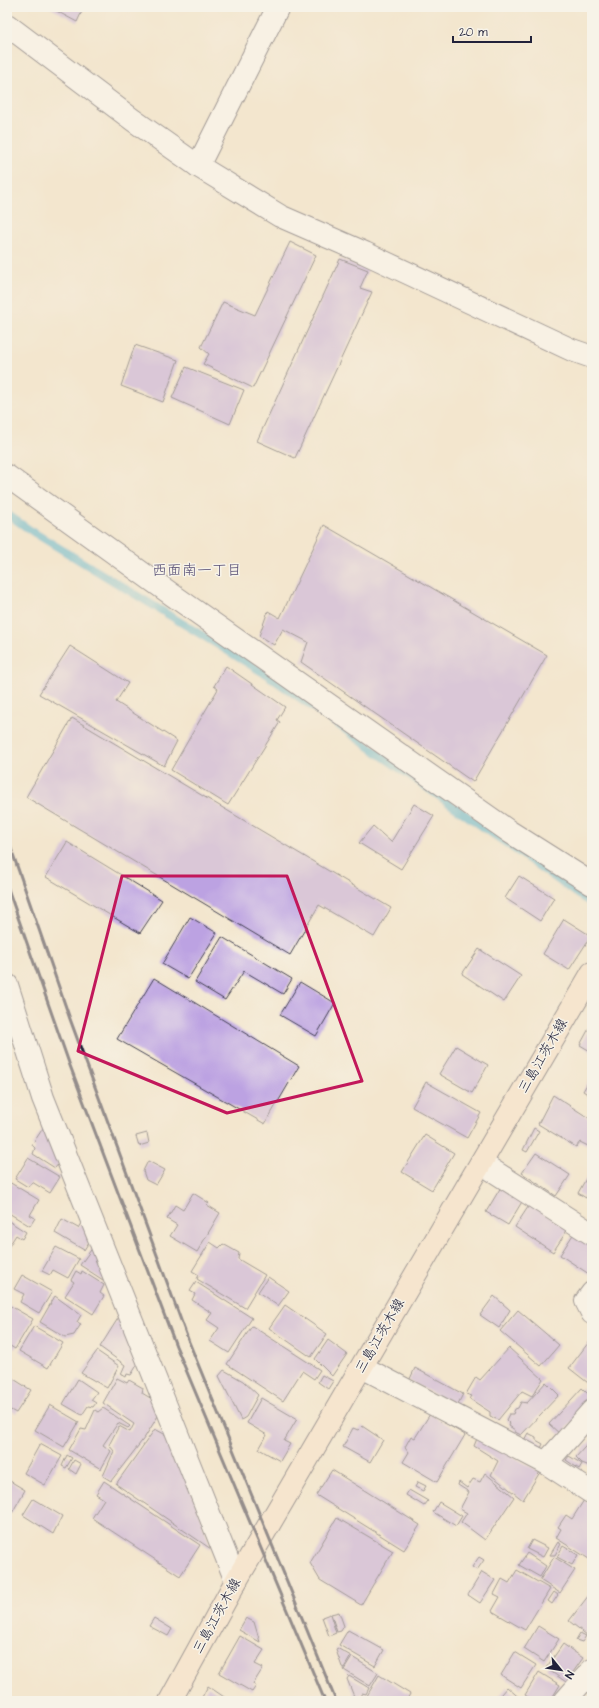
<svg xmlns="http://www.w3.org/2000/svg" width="599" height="1708" viewBox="0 0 599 1708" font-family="'Architects Daughter','Klee One',sans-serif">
  <rect width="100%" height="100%" fill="#f7f3e8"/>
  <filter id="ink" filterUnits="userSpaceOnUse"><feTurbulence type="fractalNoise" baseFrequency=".025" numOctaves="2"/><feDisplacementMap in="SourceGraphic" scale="8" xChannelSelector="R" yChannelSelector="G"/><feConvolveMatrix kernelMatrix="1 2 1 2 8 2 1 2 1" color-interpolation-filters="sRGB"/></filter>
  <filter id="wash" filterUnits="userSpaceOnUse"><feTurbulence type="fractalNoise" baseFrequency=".012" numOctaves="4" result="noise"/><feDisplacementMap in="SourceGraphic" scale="16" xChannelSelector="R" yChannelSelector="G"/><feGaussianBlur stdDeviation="0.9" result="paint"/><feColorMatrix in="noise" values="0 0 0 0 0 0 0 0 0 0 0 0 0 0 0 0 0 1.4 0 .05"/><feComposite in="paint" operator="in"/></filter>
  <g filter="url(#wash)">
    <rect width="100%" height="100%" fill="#f3e6ce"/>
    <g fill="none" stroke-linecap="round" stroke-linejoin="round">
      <path stroke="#52b3d0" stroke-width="8" d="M7,514L33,532L267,675L592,904"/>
    </g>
    <g id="blocks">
      <g fill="#bca2e2">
        <path d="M49,7H84L77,22Z"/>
        <path d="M290,242L316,255L253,388L203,364L209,354L201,347L223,302L255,315Z"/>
        <path d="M340,259L368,270L360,288L372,292L295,458L257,441Z"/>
        <path d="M135,345L178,360L163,402L121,386Z"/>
        <path d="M186,367L244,390L230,424L172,398Z"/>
        <path d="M324,525L547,655L473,782L301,662L308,642L283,629L274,645L259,636L268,611L280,618Z"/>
        <path d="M70,646L128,683L116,702L177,741L164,766L39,694Z"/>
        <path d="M226,666L285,707L277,720L280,722L228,805L171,770L218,689L214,686Z"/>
        <path d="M72,718L391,908L374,937L319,905L290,955L26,797Z"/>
        <path d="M414,804L434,816L401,869L359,843L373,826L391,842Z"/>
        <path d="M67,842L162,900L140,933L46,877Z"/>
        <path d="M519,876L554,898L540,921L505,898Z"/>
        <path d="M190,917L217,933L188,979L162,964Z"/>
        <path d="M564,919L591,936L569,970L543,954Z"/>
        <path d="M222,937L292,979L283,994L244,971L225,1000L195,982Z"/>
        <path d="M479,949L521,976L504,1002L462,974Z"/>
        <path d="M154,978L299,1066L265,1124L117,1039Z"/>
        <path d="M300,982L335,1003L316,1036L280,1015Z"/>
        <path d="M592,1023V1052L580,1045Z"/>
        <path d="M456,1046L488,1065L472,1093L439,1074Z"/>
        <path d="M592,1076V1097L583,1091Z"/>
        <path d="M426,1082L481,1113L467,1138L412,1107Z"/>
        <path d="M553,1095L592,1120V1148L580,1142L576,1147L538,1124Z"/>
        <path d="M47,1122L60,1162L55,1168L33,1154L35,1148L32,1145Z"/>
        <path d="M534,1128L539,1131L527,1152L523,1150Z"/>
        <path d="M147,1133L149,1143L139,1146L136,1136Z"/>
        <path d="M425,1135L454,1153L432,1190L402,1172Z"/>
        <path d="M536,1153L570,1175L556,1196L522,1173Z"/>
        <path d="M28,1158L60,1177L50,1193L32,1182L28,1187L15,1179Z"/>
        <path d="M148,1161L165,1170L156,1185L146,1180L143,1171Z"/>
        <path d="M587,1177L592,1180V1187L586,1198L578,1193Z"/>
        <path d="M9,1182L39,1200L30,1215L35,1218L30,1226L7,1212V1186Z"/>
        <path d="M501,1187L523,1200L508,1225L486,1212Z"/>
        <path d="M193,1193L209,1203L207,1205L220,1213L197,1252L170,1236L177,1225L167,1219L175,1205L183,1210Z"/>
        <path d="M530,1204L568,1229L553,1252L515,1227Z"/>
        <path d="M85,1217L94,1234L84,1250L55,1233L62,1219L78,1228Z"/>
        <path d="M7,1220L26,1232L22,1239L16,1235L7,1249Z"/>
        <path d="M574,1233L592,1245V1276L560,1255Z"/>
        <path d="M210,1242L219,1248L223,1244L239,1253L238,1259L265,1275L245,1308L197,1279L199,1275L192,1271Z"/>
        <path d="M96,1243L108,1272L103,1280L80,1265Z"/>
        <path d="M56,1247L79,1259L68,1278L53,1270L50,1275L42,1271Z"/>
        <path d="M76,1271L81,1274L82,1271L104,1285L100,1293L104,1296L93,1314L65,1296L74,1282L71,1280Z"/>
        <path d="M22,1275L52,1292L39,1313L20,1302L24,1294L14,1289Z"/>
        <path d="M268,1277L289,1291L278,1306L258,1292Z"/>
        <path d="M196,1282L252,1318L229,1353L210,1341L219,1328L207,1320L212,1313L192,1300L195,1294L190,1291Z"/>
        <path d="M55,1296L81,1315L77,1322L81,1324L74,1335L65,1337L40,1322Z"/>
        <path d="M494,1296L510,1310L499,1328L480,1315Z"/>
        <path d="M7,1304L33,1319L15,1349L7,1344Z"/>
        <path d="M285,1305L327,1334L311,1357L269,1328Z"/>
        <path d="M518,1310L559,1345L541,1366L500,1331Z"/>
        <path d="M122,1312L142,1357L131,1375L127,1374L126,1377L121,1374L125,1365L100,1347Z"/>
        <path d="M34,1326L63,1343L48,1368L19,1351Z"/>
        <path d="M252,1326L320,1370L314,1379L302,1371L283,1401L227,1364Z"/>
        <path d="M592,1338V1386L569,1368Z"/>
        <path d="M328,1340L347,1354L332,1376L315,1359Z"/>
        <path d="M509,1348L543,1379L532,1396L522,1391L498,1420L490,1416V1412L470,1399L472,1396L466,1394L476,1377L480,1380Z"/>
        <path d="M97,1351L119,1366L107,1388L81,1373Z"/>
        <path d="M415,1368L463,1394L457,1406L409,1381Z"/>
        <path d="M224,1370L243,1381L258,1395L246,1417L241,1420L219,1376Z"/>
        <path d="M322,1375L333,1381L328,1389L318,1382Z"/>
        <path d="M12,1378L31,1390L16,1413L7,1408V1386Z"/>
        <path d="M117,1378L127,1383L129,1380L143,1388L142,1393L157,1402L155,1407L161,1411L145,1437L111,1481L103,1476L114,1451L109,1445L119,1426L130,1432L134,1424L103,1403Z"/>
        <path d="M78,1379L97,1392L91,1400L96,1403L93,1407L88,1406L82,1415L63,1404Z"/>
        <path d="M546,1382L559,1395L521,1435L515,1432V1430L509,1426L510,1424L506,1420L509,1414H513L515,1409L518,1408L521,1402L527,1403Z"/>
        <path d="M582,1388L592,1398V1401L561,1435L549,1424Z"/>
        <path d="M261,1398L297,1419L284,1441L290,1444L280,1461L259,1449L267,1435L247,1423Z"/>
        <path d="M50,1405L79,1422L64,1447L35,1430Z"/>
        <path d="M103,1408L130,1426L128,1428L118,1423L103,1445L111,1451L101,1469L69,1450L81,1429L86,1430L95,1410L98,1412Z"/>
        <path d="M430,1414L465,1435L437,1482L403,1462L409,1452L405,1447L411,1436L415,1438Z"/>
        <path d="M362,1426L383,1440L370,1462L343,1447L353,1428L358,1430Z"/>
        <path d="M155,1429L175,1440L211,1549L116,1484Z"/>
        <path d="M528,1433L536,1437V1440L543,1444L540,1450L523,1442Z"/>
        <path d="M478,1436L540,1472L523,1500L491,1475L498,1461L474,1446Z"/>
        <path d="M592,1439V1467L582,1463L576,1457Z"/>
        <path d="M40,1444L62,1456L45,1485L24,1473Z"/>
        <path d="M67,1455L72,1458L66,1468L62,1466Z"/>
        <path d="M569,1456L582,1464L579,1469L566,1460Z"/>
        <path d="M74,1460L81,1464L76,1474L69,1469Z"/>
        <path d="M332,1470L420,1525L404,1550L316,1495Z"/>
        <path d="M485,1473L514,1497L485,1540L461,1522L467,1513L460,1509L469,1492L458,1485L459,1482L467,1488L473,1479L480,1482Z"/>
        <path d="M10,1481L25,1490L12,1513L7,1510V1486Z"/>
        <path d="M104,1481L200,1545L180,1576L92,1518L104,1499L96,1494Z"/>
        <path d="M418,1482L426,1486L423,1491L415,1487Z"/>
        <path d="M409,1490L428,1501L424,1506L406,1495Z"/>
        <path d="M33,1499L62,1516L53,1534L23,1515Z"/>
        <path d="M584,1500L592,1506V1554L589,1559L556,1538L561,1529L558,1527L566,1515L572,1519Z"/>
        <path d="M439,1502L462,1516L456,1526L433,1512Z"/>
        <path d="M337,1518L393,1551L361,1605L320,1580L310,1563Z"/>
        <path d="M532,1540L548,1548L543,1557L527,1549Z"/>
        <path d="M558,1542L561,1544L555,1555H550Z"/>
        <path d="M563,1546L578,1555L572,1565L557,1557Z"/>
        <path d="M527,1553L546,1566L540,1577L519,1565Z"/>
        <path d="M479,1557L484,1560L477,1570L472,1567Z"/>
        <path d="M554,1557L575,1570L560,1593L540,1580Z"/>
        <path d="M517,1570L550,1589L525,1630L492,1611L500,1597L494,1594L502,1579L509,1583Z"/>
        <path d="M482,1572L495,1580L480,1603L468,1595Z"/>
        <path d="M592,1591V1639L569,1621Z"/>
        <path d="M554,1592L558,1595L552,1604L548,1601Z"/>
        <path d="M339,1612L344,1626L341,1631L337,1632L331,1614Z"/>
        <path d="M330,1614L336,1633L329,1636L322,1617Z"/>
        <path d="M154,1618L172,1629L168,1636L149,1626Z"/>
        <path d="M246,1618L254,1622L260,1642L239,1630Z"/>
        <path d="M538,1626L559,1639L544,1662L524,1649Z"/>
        <path d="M348,1630L384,1650L375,1666L339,1645Z"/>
        <path d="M580,1633L586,1636L582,1642L576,1640Z"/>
        <path d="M240,1636L264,1650L255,1664L263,1668L253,1684L256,1686L252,1692L219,1673Z"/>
        <path d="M563,1644L583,1658L566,1682L546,1668Z"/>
        <path d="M337,1648L351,1656L344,1668L342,1667L336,1650Z"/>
        <path d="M515,1652L536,1665L521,1688L501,1675Z"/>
        <path d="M352,1657L378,1673L370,1686L344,1670Z"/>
        <path d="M539,1672L560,1685L550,1701H534L525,1695Z"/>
        <path d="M379,1675L410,1694L406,1701H375L367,1696Z"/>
        <path d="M349,1676L369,1688L366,1694L362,1693L357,1701L355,1699L347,1679Z"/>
        <path d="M208,1686L230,1701H200Z"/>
        <path d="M507,1687L523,1701H495Z"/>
      </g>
    </g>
  </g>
  <g filter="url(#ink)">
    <use href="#blocks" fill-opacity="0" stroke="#413f51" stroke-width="1"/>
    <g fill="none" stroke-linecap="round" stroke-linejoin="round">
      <g stroke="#413f51" stroke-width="24">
        <g id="minor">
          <path d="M7,25L133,120L198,166L280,216L365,253L572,350L592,357"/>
          <path d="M198,166L278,7"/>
          <path d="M7,476L174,596L510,832L592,884"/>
          <path d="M7,985L43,1098L236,1581"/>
          <path d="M481,1163L592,1234"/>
          <path d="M592,1293L586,1301L592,1313"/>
          <path d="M362,1367L546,1463L592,1493"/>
          <path d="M546,1463L592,1411"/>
          <path d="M565,1701L592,1670"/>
        </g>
      </g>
      <g stroke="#413f51" stroke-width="24">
        <path id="secondary" d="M170,1701L236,1581L592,973"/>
      </g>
      <use href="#minor" stroke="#fff" stroke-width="22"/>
      <use href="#secondary" stroke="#fbe5cf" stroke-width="22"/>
      <g stroke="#22223b" stroke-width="3">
        <path d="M7,837L70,1019L189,1342L336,1701"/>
        <path d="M7,886L69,1063L176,1346L325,1701"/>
      </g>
    </g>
  </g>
  <path d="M0 0H599V1708H0ZM122,876H287L362,1081L227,1113L78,1051Z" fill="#f3e6ce" fill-opacity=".55" fill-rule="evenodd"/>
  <path fill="none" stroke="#c2185b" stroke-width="3" stroke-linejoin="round" d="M122,876H287L362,1081L227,1113L78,1051Z"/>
  <g text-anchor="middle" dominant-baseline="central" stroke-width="3" stroke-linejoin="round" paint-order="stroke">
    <g font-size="14" fill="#22223b" stroke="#f7f3e8">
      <text transform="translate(543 1056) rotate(-60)">三島江茨木線</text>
      <text transform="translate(380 1336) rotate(-60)">三島江茨木線</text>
      <text transform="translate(217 1616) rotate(-61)">三島江茨木線</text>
    </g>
    <g font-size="15" fill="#584f75" stroke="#f7f3e8">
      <text x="197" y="570">西面南一丁目</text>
    </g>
  </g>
  <rect width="599" height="1708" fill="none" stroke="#f7f3e8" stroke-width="24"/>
  <g transform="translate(561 1670) rotate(120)" stroke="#f7f3e8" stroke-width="3" paint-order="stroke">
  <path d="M0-3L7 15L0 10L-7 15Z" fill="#22223b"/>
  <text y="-6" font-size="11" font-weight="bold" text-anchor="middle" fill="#22223b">N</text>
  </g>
  <path d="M453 36v6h78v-6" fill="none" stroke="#22223b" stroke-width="2"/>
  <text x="459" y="36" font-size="12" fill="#22223b" stroke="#f7f3e8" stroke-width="3" paint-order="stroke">20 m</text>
</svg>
